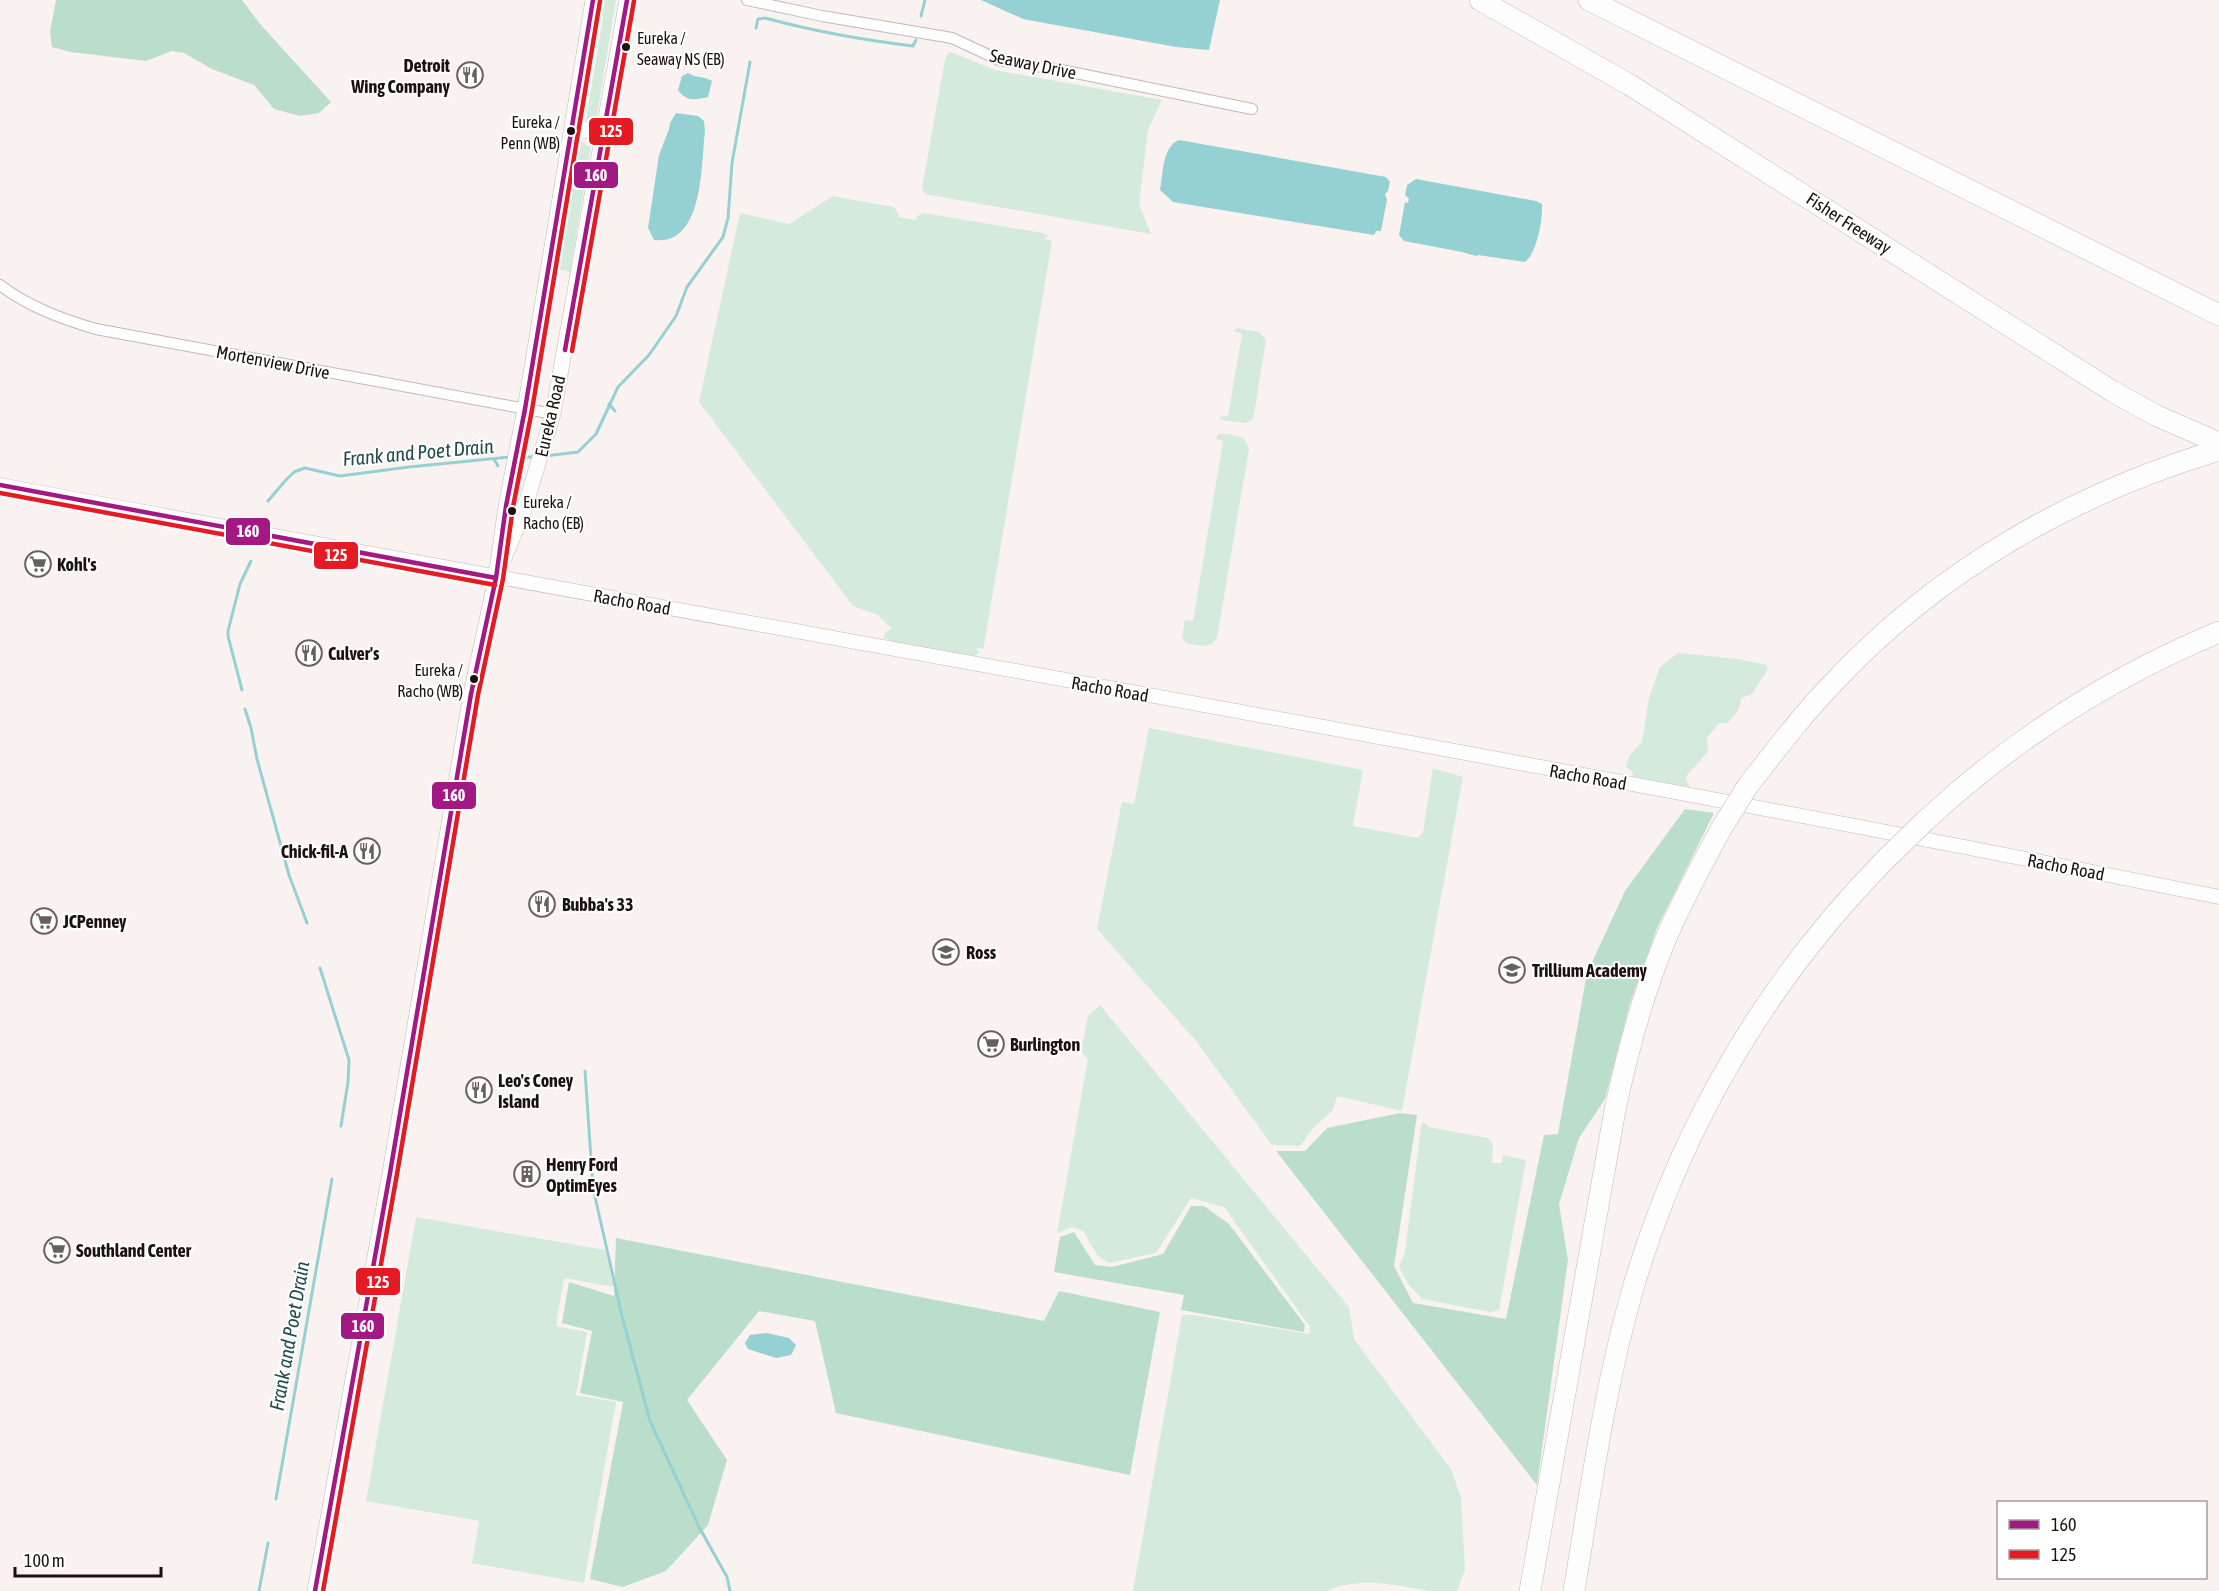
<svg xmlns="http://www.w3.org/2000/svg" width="2219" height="1591" viewBox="0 0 2219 1591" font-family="'Asap Condensed',sans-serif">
  <rect width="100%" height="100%" fill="#f9f2f0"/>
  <g fill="#d4ebdc">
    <path d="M602,0H616L596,121L589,124L586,120L603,18Z"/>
    <path d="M951,52L995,70L1162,100L1148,130L1139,204L1151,234L925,194L922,188L945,59L948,53Z"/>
    <path d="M579,138L586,145L591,146L570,272L557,269Z"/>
    <path d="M833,196L893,207L896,209L899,217L916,220L917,216L924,213L1043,233L1049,237H1046L1045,239L1052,241L984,646L983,649L977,648V651L981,652L974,656L897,643L884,638L885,632L892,629L878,615L853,606L699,402L740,213L789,224Z"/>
    <path d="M1237,328L1259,332L1266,340L1254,414L1252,420L1246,423L1222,420L1219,417L1228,416L1242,334L1234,331Z"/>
    <path d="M1218,434C1230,434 1246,434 1249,449L1217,638C1210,650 1198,645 1186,643L1182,637L1185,620L1193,621L1223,441L1216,439Z"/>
    <path d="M1678,653L1738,659L1767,665L1768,669L1752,694L1741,698L1739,709L1728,723H1719L1707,738L1708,752L1687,775L1686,779L1691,790L1633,776L1632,771L1626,767L1629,756L1642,742L1649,698L1660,667Z"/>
    <path d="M1149,728L1363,770L1353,826L1418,838L1423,832L1433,768L1463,777L1402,1111L1337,1096L1333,1110L1312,1129L1300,1146L1272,1145L1196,1041L1097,929L1122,802L1134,804Z"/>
    <path d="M1100,1005L1349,1307L1354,1339L1451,1469L1461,1497L1465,1569L1457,1591C1448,1591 1438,1591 1429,1591C1392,1585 1364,1576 1327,1591H1133L1182,1315H1193L1309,1334L1310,1327L1224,1207L1191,1198L1156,1253L1109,1263L1098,1256L1083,1231L1072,1227L1057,1233L1088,1059L1081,1052L1088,1016Z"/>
    <path d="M1422,1121L1429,1127L1488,1138L1493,1145L1492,1163H1502L1503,1155L1526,1160L1499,1310L1490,1312L1422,1299L1408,1284L1399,1267L1405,1252Z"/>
    <path d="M416,1217L605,1250L614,1287L564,1278L556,1326L587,1332L576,1395L616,1402L584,1583L472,1563L479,1521L366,1501Z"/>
  </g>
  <g fill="#badeca">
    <path d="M56,0H242L260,24L331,102L319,113L300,116L274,109L254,85L212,69L184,53L172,51L146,61L71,52L52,47L50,32Z"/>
    <path d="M1685,809L1714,813L1657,928L1630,1003L1605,1099L1579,1138L1559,1204L1568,1260L1537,1485L1276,1151H1305L1327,1128L1400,1113L1417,1115L1394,1266L1413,1303L1506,1319L1544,1135L1558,1134L1587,973L1625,891Z"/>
    <path d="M1191,1206H1204L1229,1224L1305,1325L1304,1332L1181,1310L1184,1295L1054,1272L1060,1237L1074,1232L1095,1265L1112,1267L1163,1254Z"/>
    <path d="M616,1238L1044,1321L1059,1291L1160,1312L1130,1475L836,1413L815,1321L759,1311L687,1400L727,1460L708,1525L666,1571L623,1587L590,1579L623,1402L580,1393L592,1331L562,1323L569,1282L614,1296Z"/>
  </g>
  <g fill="#95d1d3">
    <path d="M981,0H1220L1209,50L1176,47L1023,19Z"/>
    <path d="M688,73C695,78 704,76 712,81L708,97C694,100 687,102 678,90L682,76Z"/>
    <path d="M676,113L698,116L704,121L705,131C701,165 704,246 654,240L648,228L659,155L669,129L670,123Z"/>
    <path d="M1179,140L1386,177L1390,182L1388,191L1385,194L1387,200L1381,231H1376L1374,235L1173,202L1160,190C1163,176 1162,146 1179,140Z"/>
    <path d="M1416,179L1536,201L1542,204C1543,219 1537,253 1525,262L1478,255L1476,256L1462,252L1404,241L1399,235L1405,202L1408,203L1409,199L1405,195L1407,185Z"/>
    <path d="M767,1333L789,1338L796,1345L791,1355L776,1358L748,1349L745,1343L750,1335Z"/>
  </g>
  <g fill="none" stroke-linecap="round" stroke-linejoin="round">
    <g stroke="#95d1d3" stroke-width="3">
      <path d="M921,16L925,0"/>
      <path d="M756,28L758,19L765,18C813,31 863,40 913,46L916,40"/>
      <path d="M609,404L615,411"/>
      <path d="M545,456L578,452L596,434L618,387L649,355L676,316L687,287L723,237L728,218L732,163L750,62"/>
      <path d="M521,457H535"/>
      <path d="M494,459L498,466"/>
      <path d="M268,501L285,481L294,472L305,468L340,476L409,467L511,457"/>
      <path d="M242,690L228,636V631L240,584L251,561"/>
      <path d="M245,709L251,728L257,759L289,875L307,923"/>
      <path d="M320,968L349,1060L348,1082L341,1126"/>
      <path d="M585,1071L593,1188L622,1316L650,1421L699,1527L727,1577L730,1591"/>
      <path d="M276,1499L332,1179"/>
      <path d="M259,1591L268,1543"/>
    </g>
    <g stroke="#c1b9b6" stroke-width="12">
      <g id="minor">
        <path d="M747,0L822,16L952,38L999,60L1066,71L1252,109"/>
        <path d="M0,285C29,307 62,319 96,329L553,414"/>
      </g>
    </g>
    <g stroke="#c1b9b6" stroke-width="15">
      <path id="tertiary" d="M0,485C739,624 1481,750 2219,897"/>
    </g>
    <g stroke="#c1b9b6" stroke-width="16">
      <g id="secondary">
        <path d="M573,117C583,135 589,133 605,125"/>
        <path d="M504,558L524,510L553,414L627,0"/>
        <path d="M315,1591L390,1173L471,694L496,578L506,506L525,409L593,0"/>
      </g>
    </g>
    <g stroke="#c1b9b6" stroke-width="22">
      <g id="motorway">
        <path d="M1480,0L1630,85L2112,391L2155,415L2219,443"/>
        <path d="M1589,0L2219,315"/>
        <path d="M1747,787C1775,751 1802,715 1834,682C1939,570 2072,494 2219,450"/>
        <path d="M1925,821C2011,741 2111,677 2219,632"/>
        <path d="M1530,1591L1615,1110C1627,1053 1642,997 1664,943C1680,904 1701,866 1721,829"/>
        <path d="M1574,1591C1591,1489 1605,1384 1634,1285C1682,1124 1768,979 1885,860"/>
      </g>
    </g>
    <use href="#minor" stroke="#fefdfd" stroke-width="10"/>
    <use href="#tertiary" stroke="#fefdfd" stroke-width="14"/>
    <use href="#secondary" stroke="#fefdfd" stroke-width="15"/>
    <use href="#motorway" stroke="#fefdfd" stroke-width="21"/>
    <g stroke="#c1b9b6" stroke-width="22" stroke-linecap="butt">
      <g id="motorway-bridge">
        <path d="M1721,829L1747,787"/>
        <path d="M1885,860L1925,821"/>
      </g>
    </g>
    <use href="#motorway-bridge" stroke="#fefdfd" stroke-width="21"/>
    <g stroke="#fff" stroke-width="9">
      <g id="bus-1">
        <path d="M565,350L627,0"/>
        <path d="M0,485L496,578"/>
        <path d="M315,1591L390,1173L471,694L496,578L506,506L525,409L593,0"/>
      </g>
    </g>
    <g stroke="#fff" stroke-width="9">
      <g id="bus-2">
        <path d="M572,351L634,1"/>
        <path d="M0,493L495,585"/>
        <path d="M323,1591L397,1174L478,695L503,579L513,507L532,410L600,1"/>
      </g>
    </g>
    <use href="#bus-1" stroke="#a31984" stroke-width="4.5"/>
    <use href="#bus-2" stroke="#e51a23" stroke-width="4.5"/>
  </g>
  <defs>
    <g id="restaurant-ring" transform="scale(1.35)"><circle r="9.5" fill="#fff" stroke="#69605d" stroke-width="1.5"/><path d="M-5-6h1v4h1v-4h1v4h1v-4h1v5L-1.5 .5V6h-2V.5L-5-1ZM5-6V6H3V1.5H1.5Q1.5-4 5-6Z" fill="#69605d"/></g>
    <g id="supermarket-ring" transform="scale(1.35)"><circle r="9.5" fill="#fff" stroke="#69605d" stroke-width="1.5"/><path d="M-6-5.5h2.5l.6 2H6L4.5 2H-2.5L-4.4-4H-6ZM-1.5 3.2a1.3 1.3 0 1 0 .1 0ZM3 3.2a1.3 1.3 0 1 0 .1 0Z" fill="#69605d"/></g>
    <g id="university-ring" transform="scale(1.35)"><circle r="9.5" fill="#fff" stroke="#69605d" stroke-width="1.5"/><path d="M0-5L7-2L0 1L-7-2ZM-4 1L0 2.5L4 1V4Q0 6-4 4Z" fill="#69605d"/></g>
    <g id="school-ring" transform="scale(1.35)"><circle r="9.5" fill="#fff" stroke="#69605d" stroke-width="1.5"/><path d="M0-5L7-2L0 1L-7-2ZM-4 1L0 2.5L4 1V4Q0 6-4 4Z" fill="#69605d"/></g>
    <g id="building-ring" transform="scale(1.35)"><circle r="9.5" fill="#fff" stroke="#69605d" stroke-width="1.5"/><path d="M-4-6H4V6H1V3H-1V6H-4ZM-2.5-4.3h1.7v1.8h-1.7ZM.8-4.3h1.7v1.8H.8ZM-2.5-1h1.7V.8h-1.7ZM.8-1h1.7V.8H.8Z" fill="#69605d"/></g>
  </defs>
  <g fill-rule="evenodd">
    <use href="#restaurant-ring" x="470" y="75"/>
    <use href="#supermarket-ring" x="38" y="564"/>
    <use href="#restaurant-ring" x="309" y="653"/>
    <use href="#restaurant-ring" x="367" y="851"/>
    <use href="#restaurant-ring" x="542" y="904"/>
    <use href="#supermarket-ring" x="44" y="921"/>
    <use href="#university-ring" x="946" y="952"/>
    <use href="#school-ring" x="1512" y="970"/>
    <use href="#supermarket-ring" x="991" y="1044"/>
    <use href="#restaurant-ring" x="479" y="1090"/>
    <use href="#building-ring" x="527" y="1174"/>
    <use href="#supermarket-ring" x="57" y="1250"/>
  </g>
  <g fill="#1c110e" stroke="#fff" stroke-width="2">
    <circle cx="626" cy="47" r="5"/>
    <circle cx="571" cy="131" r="5"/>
    <circle cx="512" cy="511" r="5"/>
    <circle cx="474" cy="679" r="5"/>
  </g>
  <g text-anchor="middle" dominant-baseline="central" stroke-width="4.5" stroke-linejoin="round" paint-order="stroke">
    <g font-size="16" fill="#1c110e" stroke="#fff" text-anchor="start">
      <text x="637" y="38">Eureka /<tspan x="637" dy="21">Seaway NS (EB)</tspan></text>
      <text x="560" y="122" text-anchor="end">Eureka /<tspan x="560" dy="21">Penn (WB)</tspan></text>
      <text x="523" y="502">Eureka /<tspan x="523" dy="21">Racho (EB)</tspan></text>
      <text x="463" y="670" text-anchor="end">Eureka /<tspan x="463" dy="21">Racho (WB)</tspan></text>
    </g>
    <g font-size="18" fill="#1c110e" stroke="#fff">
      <text transform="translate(1033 64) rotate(12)">Seaway Drive</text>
      <text transform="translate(1849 223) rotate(33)">Fisher Freeway</text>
      <text transform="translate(273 362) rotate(11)">Mortenview Drive</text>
      <text transform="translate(550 416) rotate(-77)">Eureka Road</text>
      <text transform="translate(632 602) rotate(10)">Racho Road</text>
      <text transform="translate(1110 689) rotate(10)">Racho Road</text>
      <text transform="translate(1588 777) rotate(10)">Racho Road</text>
      <text transform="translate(2066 867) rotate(11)">Racho Road</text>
    </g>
    <g font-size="18" font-weight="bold" fill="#1c110e" stroke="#fff" text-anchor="start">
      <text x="450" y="65" text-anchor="end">Detroit<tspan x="450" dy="21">Wing Company</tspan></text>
      <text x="57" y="564">Kohl's</text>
      <text x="328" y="653">Culver's</text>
      <text x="348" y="851" text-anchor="end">Chick-fil-A</text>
      <text x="562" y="904">Bubba's 33</text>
      <text x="63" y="921">JCPenney</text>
      <text x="966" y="952">Ross</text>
      <text x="1532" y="970">Trillium Academy</text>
      <text x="1010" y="1044">Burlington</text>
      <text x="498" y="1080">Leo's Coney<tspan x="498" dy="21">Island</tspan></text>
      <text x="546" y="1164">Henry Ford<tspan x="546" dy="21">OptimEyes</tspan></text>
      <text x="76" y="1250">Southland Center</text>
    </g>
    <g font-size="20" font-style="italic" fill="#224c4d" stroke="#fff">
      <text transform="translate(418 452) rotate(-5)">Frank and Poet Drain</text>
      <text transform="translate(289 1336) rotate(-80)">Frank and Poet Drain</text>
    </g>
  </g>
  <g stroke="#fff" stroke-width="2">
    <rect x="588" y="117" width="46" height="29" rx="6" fill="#e51a23"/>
    <rect x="573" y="161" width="46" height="28" rx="6" fill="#a31984"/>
    <rect x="225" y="517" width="46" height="29" rx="6" fill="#a31984"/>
    <rect x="313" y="541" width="46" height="29" rx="6" fill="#e51a23"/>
    <rect x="431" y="781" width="46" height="29" rx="6" fill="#a31984"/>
    <rect x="355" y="1267" width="46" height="29" rx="6" fill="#e51a23"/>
    <rect x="340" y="1312" width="45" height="28" rx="6" fill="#a31984"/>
  </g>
  <g font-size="16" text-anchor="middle" font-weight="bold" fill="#fff">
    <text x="611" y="137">125</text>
    <text x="596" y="181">160</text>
    <text x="248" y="537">160</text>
    <text x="336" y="561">125</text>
    <text x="454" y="801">160</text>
    <text x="378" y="1288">125</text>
    <text x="363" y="1332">160</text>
  </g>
  <rect x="1997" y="1501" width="210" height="78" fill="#ffffff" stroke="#a4a09f" stroke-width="1.5"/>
  <rect x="2009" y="1520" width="30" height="9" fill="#a31984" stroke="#a4a09f" stroke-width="1.5"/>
  <text x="2051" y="1531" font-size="18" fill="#1c110e">160</text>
  <rect x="2009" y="1550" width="30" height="9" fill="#e51a23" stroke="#a4a09f" stroke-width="1.5"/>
  <text x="2051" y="1561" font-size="18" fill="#1c110e">125</text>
  <path d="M15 1567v9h146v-9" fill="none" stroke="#1c110e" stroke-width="3"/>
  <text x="24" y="1567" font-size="18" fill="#1c110e" stroke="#ffffff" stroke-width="4.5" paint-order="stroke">100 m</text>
</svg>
